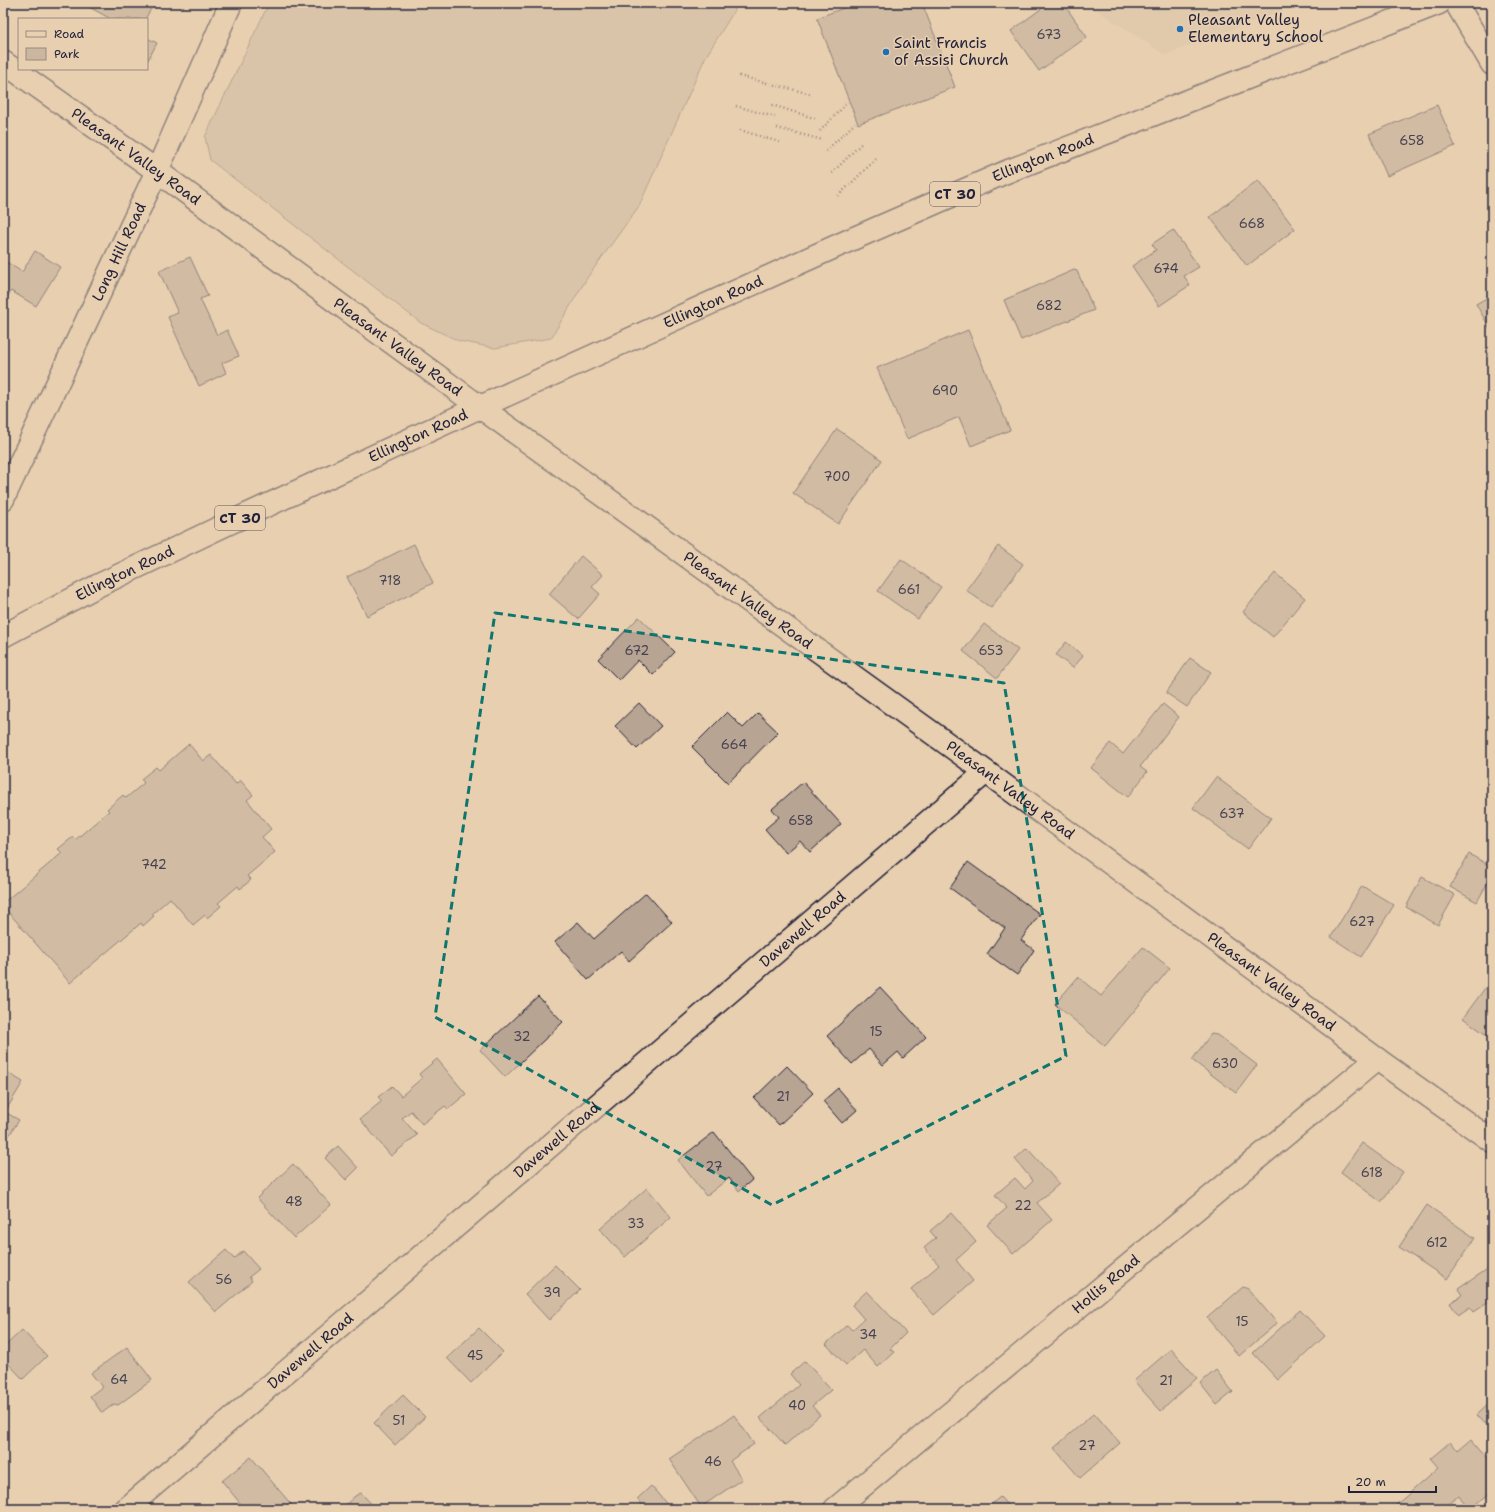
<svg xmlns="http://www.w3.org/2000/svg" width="1495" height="1512" viewBox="0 0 1495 1512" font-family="'Shantell Sans',sans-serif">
  <rect width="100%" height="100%" fill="#e8cfb0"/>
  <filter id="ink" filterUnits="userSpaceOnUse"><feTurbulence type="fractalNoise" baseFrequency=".025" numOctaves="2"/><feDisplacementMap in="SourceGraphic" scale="8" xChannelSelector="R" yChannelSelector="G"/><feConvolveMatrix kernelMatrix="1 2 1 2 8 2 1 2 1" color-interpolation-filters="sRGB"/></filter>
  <g filter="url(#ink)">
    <path fill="#d9c2a7" d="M1086,3H1302L1165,55Z"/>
    <path fill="#cbb69f" stroke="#766c6d" d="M269,3H739L705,58L639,206L587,278L551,338L495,348L459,341L421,323L210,160L205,137Z"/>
    <g fill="#b7a493" stroke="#22223b">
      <path d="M82,3H153L154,4L145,19H111Z"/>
      <path d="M854,3H922L955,87L858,124L817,18L854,4Z"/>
      <path d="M1049,3H1063L1087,37L1039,71L1011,31Z"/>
      <path d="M147,38L157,43L147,62Z"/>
      <path d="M1437,105L1455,146L1387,176L1369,134Z"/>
      <path d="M1258,180L1295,229L1247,266L1210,217Z"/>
      <path d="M1173,230L1199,267L1184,276L1190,285L1159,306L1132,266L1156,250L1152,244Z"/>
      <path d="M35,251L60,267L36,306L11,291L3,304V260L22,272Z"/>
      <path d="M190,257L208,296L200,299L217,335L227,330L239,356L222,363L226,373L199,386L168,317L178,313L159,271Z"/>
      <path d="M1074,270L1077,271L1094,310L1021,340L1004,300Z"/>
      <path d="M1492,295V332L1476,304Z"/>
      <path d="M968,330L1010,430L971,446L959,417L907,439L877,368Z"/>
      <path d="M837,429L882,460L838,524L793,493Z"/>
      <path d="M414,544L433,583L367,616L347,577Z"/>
      <path d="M998,546L1023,564L991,608L966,590Z"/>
      <path d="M581,556L603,575L592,587L600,594L578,619L549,594Z"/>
      <path d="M901,559L941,587L918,619L878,591Z"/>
      <path d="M1275,573L1305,598L1273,637L1243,612Z"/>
      <path d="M639,617L675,652L653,675L638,660L619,680L598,659Z"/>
      <path d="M984,624L1018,650L997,678L963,651Z"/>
      <path d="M1066,642L1083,656L1073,668L1056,655Z"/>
      <path d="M1190,658L1211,672L1187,707L1166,693Z"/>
      <path d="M639,703L661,726L637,749L615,726Z"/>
      <path d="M1163,704L1179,717L1140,767L1147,772L1128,797L1091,768L1110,743L1123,754Z"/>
      <path d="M727,712L743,728L758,713L778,732L728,783L692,747Z"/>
      <path d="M189,744L203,761L211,755L236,784L240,780L253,795L247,800L271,829L262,837L275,852L247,876L251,880L240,889L238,886L218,903L221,906L207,918L205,915L193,925L170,898L152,914L154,916L143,926L141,923L70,983L3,906V903L62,853L58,849L73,837L75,840L109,811L107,809L123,795L126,798L144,783L141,779L156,767L159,770Z"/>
      <path d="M1216,777L1271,818L1248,849L1193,808Z"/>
      <path d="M803,782L841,824L810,852L800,841L786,853L765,829L779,817L772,809Z"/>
      <path d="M1469,854L1492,867V875L1477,902L1450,887Z"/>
      <path d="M968,862L1040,914L1021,940L1034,950L1017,975L987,954L1005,928L950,888Z"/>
      <path d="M1422,877L1455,895L1438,925L1406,907Z"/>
      <path d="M1362,886L1394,905L1361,957L1331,937Z"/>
      <path d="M646,893L672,922L629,961L621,951L588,980L555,942L578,922L594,939Z"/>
      <path d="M1143,947L1170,968L1105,1046L1055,1004L1078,977L1101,996Z"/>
      <path d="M1488,984L1492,987V1039L1463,1018Z"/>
      <path d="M880,987L926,1037L903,1058L898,1052L883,1065L869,1049L852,1064L827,1036Z"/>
      <path d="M538,996L563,1022L505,1077L480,1050Z"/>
      <path d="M1211,1034L1217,1035L1257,1065L1236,1093L1192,1060Z"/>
      <path d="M437,1059L466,1094L448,1109L445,1106L422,1124L411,1111L402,1118L417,1135L391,1156L360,1119L382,1101L378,1097L392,1086L401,1096L422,1078L419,1074Z"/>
      <path d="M787,1066L813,1093L779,1125L754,1098Z"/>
      <path d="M3,1070L23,1082L5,1112L19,1120L3,1145Z"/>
      <path d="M838,1088L857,1110L842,1123L823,1101Z"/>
      <path d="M714,1132L752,1180L739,1191L729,1178L706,1196L678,1160Z"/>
      <path d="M1362,1143L1403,1172L1381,1202L1341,1172Z"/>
      <path d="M338,1146L358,1168L346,1180L325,1158Z"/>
      <path d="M1027,1148L1059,1184L1037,1203L1052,1220L1013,1254L987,1225L1007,1208L995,1195L1015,1178L1025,1189L1033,1181L1015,1159Z"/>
      <path d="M293,1164L331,1205L294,1238L257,1198Z"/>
      <path d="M647,1188L671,1217L625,1257L600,1229Z"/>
      <path d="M1427,1205L1475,1238L1447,1279L1399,1247Z"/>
      <path d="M951,1213L976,1242L956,1260L973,1281L934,1315L911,1289L939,1265L924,1248L936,1238L930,1231Z"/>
      <path d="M226,1250L234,1259L243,1251L259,1269L249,1277L252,1281L216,1312L189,1282Z"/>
      <path d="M555,1265L580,1290L549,1320L525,1294Z"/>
      <path d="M1492,1266V1300L1474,1312L1470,1307L1458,1315L1450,1303L1462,1295L1458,1289Z"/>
      <path d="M1243,1287L1248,1289L1277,1323L1239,1356L1207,1318Z"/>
      <path d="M867,1291L906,1333L890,1349L894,1352L878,1367L863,1350L846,1365L826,1344L847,1325L852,1330L864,1319L852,1305Z"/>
      <path d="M1300,1310L1325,1336L1278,1380L1253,1353Z"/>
      <path d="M479,1328L503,1352L471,1383L447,1358Z"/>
      <path d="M22,1330L47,1356L23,1379L3,1358V1348Z"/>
      <path d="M127,1347L152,1380L118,1405L114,1404L102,1413L90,1396L102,1387L91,1373Z"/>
      <path d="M1171,1349L1197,1378L1161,1411L1134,1381Z"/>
      <path d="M805,1361L831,1390L812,1406L820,1415L785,1445L760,1418L799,1385L790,1374Z"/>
      <path d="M1216,1370L1233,1392L1217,1405L1200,1383Z"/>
      <path d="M403,1395L425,1417L395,1445L374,1423Z"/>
      <path d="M1492,1401V1431L1477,1415Z"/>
      <path d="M1094,1413L1120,1443L1080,1478L1054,1448Z"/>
      <path d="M734,1415L754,1444L730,1461L742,1479L701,1507L669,1459Z"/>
      <path d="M1471,1439L1492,1463V1490L1470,1509L1459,1496L1443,1509H1398L1395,1506L1438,1468L1430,1459L1450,1442L1457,1451Z"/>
      <path d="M251,1457L295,1509H245L222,1481Z"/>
      <path d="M651,1486L671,1509H646L637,1499Z"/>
      <path d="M361,1493L376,1509H341L355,1496Z"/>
      <path d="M1000,1497L1011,1509H986Z"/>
    </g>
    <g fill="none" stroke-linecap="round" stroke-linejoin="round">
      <g stroke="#22223b" stroke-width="25">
        <g id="street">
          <path d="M1456,3L1492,64"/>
          <path id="s1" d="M3,499L157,171L231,3"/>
          <path id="s2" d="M126,1509L986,772"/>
          <path id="s3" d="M835,1509L1377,1059"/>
        </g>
      </g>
      <g stroke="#22223b" stroke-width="25">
        <g id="secondary">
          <path id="s4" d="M3,62L157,171L480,407L978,766L1377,1059L1492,1141"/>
        </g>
      </g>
      <g stroke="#22223b" stroke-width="25">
        <g id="primary">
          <path id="s5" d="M3,636L97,586L227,524L480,407L850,240L1006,172L1439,3"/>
        </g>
      </g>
      <g stroke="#22223b" stroke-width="2.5" stroke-dasharray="1 3" stroke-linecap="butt">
        <path d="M739,76L811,94"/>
        <path d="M772,105L817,119"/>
        <path d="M736,106L775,117"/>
        <path d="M777,128L823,140"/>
        <path d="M740,130L779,142"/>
        <path d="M820,131L848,102"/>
        <path d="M826,151L855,123"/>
        <path d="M832,173L862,143"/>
        <path d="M838,196L878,157"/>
      </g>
      <use href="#street" stroke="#e8cfb0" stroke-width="22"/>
      <use href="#secondary" stroke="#e8cfb0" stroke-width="22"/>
      <use href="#primary" stroke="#e8cfb0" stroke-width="22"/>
    </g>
  </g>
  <path d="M0 0H1495V1512H0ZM495,613L1004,683L1066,1056L772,1205L435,1017Z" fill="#e8cfb0" fill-opacity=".55" fill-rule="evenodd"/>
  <path fill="none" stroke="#0f766e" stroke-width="3" stroke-dasharray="8 5" stroke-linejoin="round" d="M495,613L1004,683L1066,1056L772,1205L435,1017Z"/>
  <g fill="#1f6fb2" stroke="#e8cfb0" stroke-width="1.5">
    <circle cx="1180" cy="29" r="4"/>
    <circle cx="886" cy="52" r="4"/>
  </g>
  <g text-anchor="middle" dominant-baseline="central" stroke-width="3" stroke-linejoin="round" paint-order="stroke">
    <g font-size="13" fill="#474251">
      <text x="1049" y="34">673</text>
      <text x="1412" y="140">658</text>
      <text x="1252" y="223">668</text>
      <text x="1166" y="268">674</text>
      <text x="1049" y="305">682</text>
      <text x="945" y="390">690</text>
      <text x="837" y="476">700</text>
      <text x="390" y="580">718</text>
      <text x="909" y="589">661</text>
      <text x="637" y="650">672</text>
      <text x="991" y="650">653</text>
      <text x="734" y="744">664</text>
      <text x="1232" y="813">637</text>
      <text x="801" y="820">658</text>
      <text x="154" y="864">742</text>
      <text x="1362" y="921">627</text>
      <text x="876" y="1031">15</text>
      <text x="522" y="1036">32</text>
      <text x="1225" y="1063">630</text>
      <text x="783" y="1096">21</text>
      <text x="714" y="1166">27</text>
      <text x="1372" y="1172">618</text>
      <text x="294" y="1201">48</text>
      <text x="1023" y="1205">22</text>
      <text x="636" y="1223">33</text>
      <text x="1437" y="1242">612</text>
      <text x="224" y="1279">56</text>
      <text x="552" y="1292">39</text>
      <text x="1242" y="1321">15</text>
      <text x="868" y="1334">34</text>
      <text x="475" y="1355">45</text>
      <text x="119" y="1379">64</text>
      <text x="1166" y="1380">21</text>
      <text x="797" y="1405">40</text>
      <text x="399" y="1420">51</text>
      <text x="1087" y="1445">27</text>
      <text x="713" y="1461">46</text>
    </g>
    <g fill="#e8cfb0" stroke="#5d565e" stroke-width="1">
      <rect x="930" y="182" width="50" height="24" rx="3"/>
      <rect x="215" y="506" width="50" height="24" rx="3"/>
    </g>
    <g font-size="14" font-weight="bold" fill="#22223b">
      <text x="955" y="194">CT 30</text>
      <text x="240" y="518">CT 30</text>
    </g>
    <g font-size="15" fill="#22223b" stroke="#e8cfb0" text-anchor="start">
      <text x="1188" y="20">Pleasant Valley<tspan x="1188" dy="17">Elementary School</tspan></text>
      <text x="894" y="43">Saint Francis<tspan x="894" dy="17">of Assisi Church</tspan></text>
    </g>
    <g font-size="15" fill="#22223b" stroke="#e8cfb0">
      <text stroke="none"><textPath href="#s4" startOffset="163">Pleasant Valley Road</textPath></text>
      <text stroke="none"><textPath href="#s5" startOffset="1145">Ellington Road</textPath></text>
      <text stroke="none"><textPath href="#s1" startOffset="273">Long Hill Road</textPath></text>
      <text stroke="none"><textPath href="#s5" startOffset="785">Ellington Road</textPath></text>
      <text stroke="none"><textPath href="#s4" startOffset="487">Pleasant Valley Road</textPath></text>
      <text stroke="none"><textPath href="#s5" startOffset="461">Ellington Road</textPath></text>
      <text stroke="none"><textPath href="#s5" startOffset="137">Ellington Road</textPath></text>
      <text stroke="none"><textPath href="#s4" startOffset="919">Pleasant Valley Road</textPath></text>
      <text stroke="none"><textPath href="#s4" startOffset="1243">Pleasant Valley Road</textPath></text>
      <text stroke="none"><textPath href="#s2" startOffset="891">Davewell Road</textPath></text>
      <text stroke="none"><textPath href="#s4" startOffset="1567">Pleasant Valley Road</textPath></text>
      <text stroke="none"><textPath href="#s2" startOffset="567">Davewell Road</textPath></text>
      <text stroke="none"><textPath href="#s3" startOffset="352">Hollis Road</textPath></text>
      <text stroke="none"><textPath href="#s2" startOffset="243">Davewell Road</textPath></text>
    </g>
  </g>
  <rect width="1495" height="1512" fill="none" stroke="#e8cfb0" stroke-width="16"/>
  <rect x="8" y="8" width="1479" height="1496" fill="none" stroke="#22223b" stroke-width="1.5" filter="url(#ink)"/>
  <rect x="18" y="18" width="130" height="52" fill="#e8cfb0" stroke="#998a81"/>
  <rect x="26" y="31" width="20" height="6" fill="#e8cfb0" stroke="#998a81"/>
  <text x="54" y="38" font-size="12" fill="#22223b">Road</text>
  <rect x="26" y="48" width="20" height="12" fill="#cbb69f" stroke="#998a81"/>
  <text x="54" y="58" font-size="12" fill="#22223b">Park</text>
  <path d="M1349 1486v6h87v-6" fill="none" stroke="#22223b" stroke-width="2"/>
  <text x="1355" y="1486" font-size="12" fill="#22223b" stroke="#e8cfb0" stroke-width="3" paint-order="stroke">20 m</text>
</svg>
